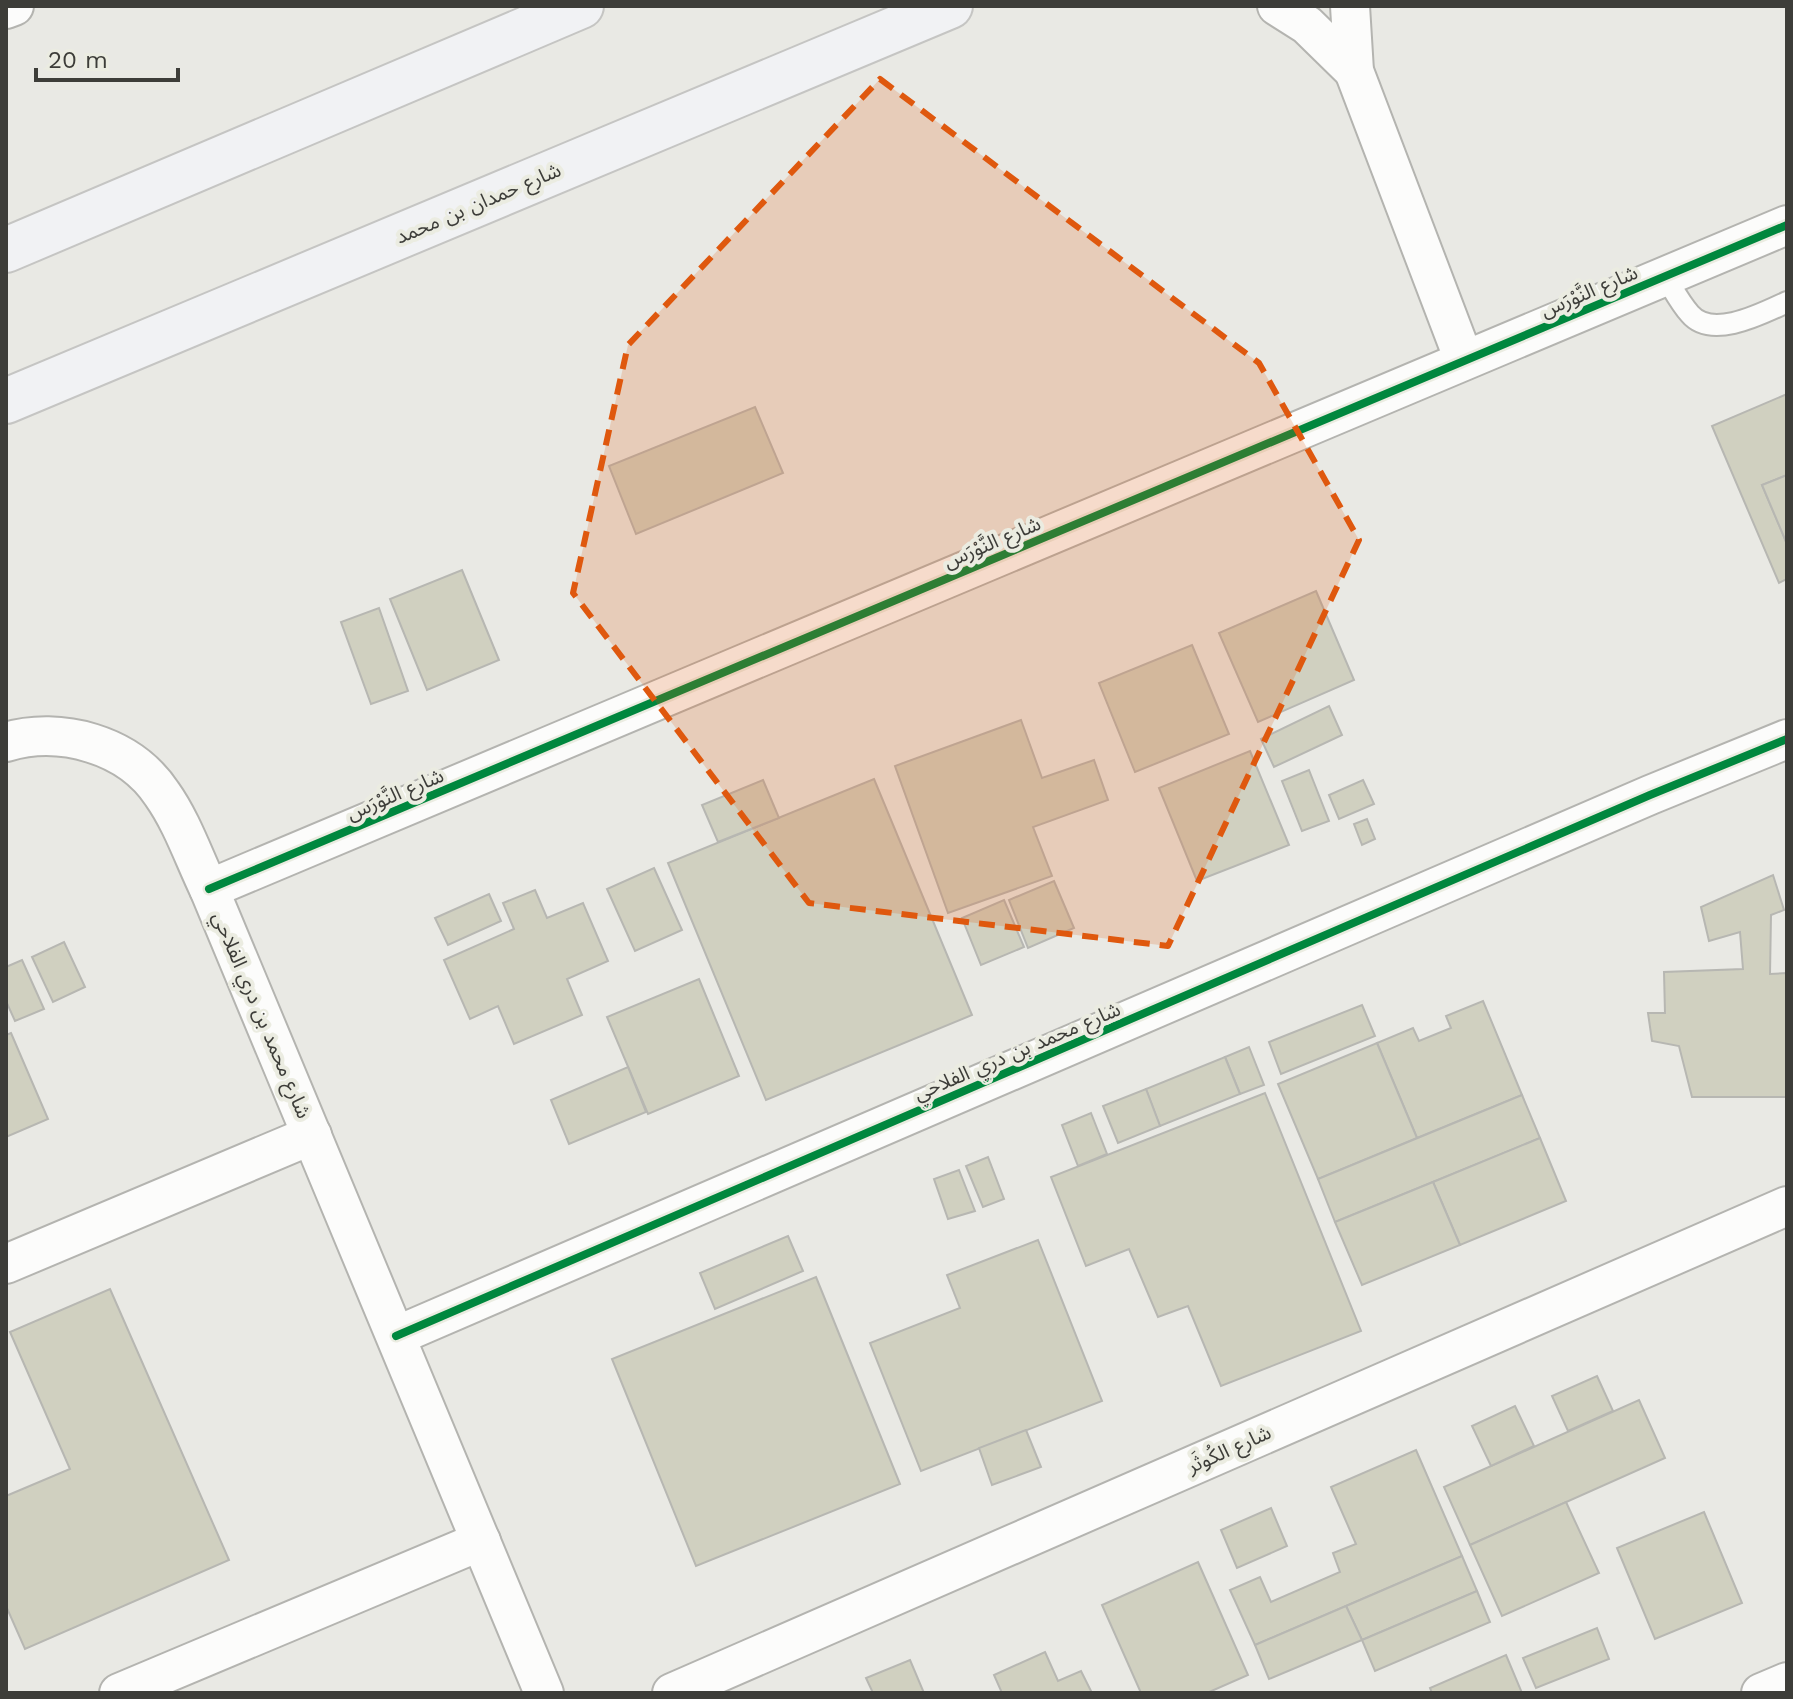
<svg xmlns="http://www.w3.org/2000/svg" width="1793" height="1699" viewBox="0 0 1793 1699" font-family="'Work Sans','Noto Sans Arabic',sans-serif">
  <rect width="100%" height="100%" fill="#e9e9e4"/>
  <g fill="#d0d0c0" stroke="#b7b7b2" stroke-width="2">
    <path d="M1787,394V475L1762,485L1787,544V579L1779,583L1712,426Z"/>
    <path d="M755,407L783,473L636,534L609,466Z"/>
    <path d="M1787,475V544L1762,485Z"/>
    <path d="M462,570L499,660L427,690L390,599Z"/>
    <path d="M1316,591L1354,680L1258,722L1219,633Z"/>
    <path d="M379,608L408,691L371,704L341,622Z"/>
    <path d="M1192,645L1229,734L1135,772L1099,683Z"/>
    <path d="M1329,706L1342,735L1274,767L1261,739Z"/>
    <path d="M1021,720L1042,778L1094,760L1108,800L1033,827L1052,876L948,913L895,766Z"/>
    <path d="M1250,751L1289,845L1197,881L1159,788Z"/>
    <path d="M1309,770L1329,821L1302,831L1282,781Z"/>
    <path d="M874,779L972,1015L766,1100L668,863Z"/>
    <path d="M763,780L779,818L718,842L702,805Z"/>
    <path d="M1363,780L1374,804L1339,819L1329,795Z"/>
    <path d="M1367,819L1375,839L1362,845L1354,824Z"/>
    <path d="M654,868L682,930L635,951L607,889Z"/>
    <path d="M1773,875L1784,910L1771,915L1770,974L1787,973V1097H1692L1679,1046L1652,1041L1648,1013H1665L1664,972L1743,969L1740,932L1709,941L1701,907Z"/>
    <path d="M1054,881L1074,928L1028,948L1009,900Z"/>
    <path d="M535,890L547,918L583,903L608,961L567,979L582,1015L514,1044L498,1006L470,1019L444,960L514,929L503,903Z"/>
    <path d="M489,894L501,921L448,945L435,918Z"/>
    <path d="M1004,900L1024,947L981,965L962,918Z"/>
    <path d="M64,942L85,987L53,1002L32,957Z"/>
    <path d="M22,960L44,1009L15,1021L6,1001V967Z"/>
    <path d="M699,979L739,1076L648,1114L607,1017Z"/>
    <path d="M1483,1001L1522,1095L1417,1138L1377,1043L1413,1028L1419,1041L1451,1028L1446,1016Z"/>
    <path d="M1362,1005L1375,1036L1281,1074L1269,1042Z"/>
    <path d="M11,1033L48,1119L6,1137V1035Z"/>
    <path d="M1377,1043L1417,1138L1318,1179L1278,1084Z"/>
    <path d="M1249,1047L1264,1085L1240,1094L1225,1057Z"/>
    <path d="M1225,1057L1240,1094L1160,1126L1146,1089Z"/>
    <path d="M628,1067L646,1112L569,1144L551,1100Z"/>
    <path d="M1146,1089L1160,1126L1118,1143L1103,1106Z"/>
    <path d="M1265,1093L1361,1331L1221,1386L1188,1306L1158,1317L1129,1249L1086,1266L1051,1177Z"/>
    <path d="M1522,1095L1540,1138L1335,1222L1318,1179Z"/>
    <path d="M1091,1113L1107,1154L1078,1166L1062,1125Z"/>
    <path d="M1540,1138L1566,1201L1460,1245L1433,1182Z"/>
    <path d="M988,1157L1004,1199L983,1207L966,1166Z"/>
    <path d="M959,1170L975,1211L948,1219L934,1179Z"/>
    <path d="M1433,1182L1460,1245L1362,1285L1335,1222Z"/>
    <path d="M788,1236L803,1271L715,1309L700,1273Z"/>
    <path d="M1038,1240L1102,1401L921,1471L870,1343L960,1308L947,1275Z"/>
    <path d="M816,1277L900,1484L696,1566L612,1359Z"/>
    <path d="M110,1289L229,1560L25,1649L6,1606V1496L70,1469L10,1332Z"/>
    <path d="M1597,1376L1613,1411L1568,1431L1552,1396Z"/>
    <path d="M1639,1400L1665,1458L1470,1545L1444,1487Z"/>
    <path d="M1515,1406L1534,1446L1491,1466L1472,1426Z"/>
    <path d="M1026,1430L1041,1467L992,1485L979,1448Z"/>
    <path d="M1416,1450L1462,1556L1255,1645L1230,1590L1260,1577L1271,1602L1340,1572L1333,1553L1356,1544L1331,1487Z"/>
    <path d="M1566,1502L1599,1573L1502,1616L1470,1545Z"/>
    <path d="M1271,1508L1287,1546L1237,1568L1221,1530Z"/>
    <path d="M1704,1512L1742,1603L1655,1639L1617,1548Z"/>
    <path d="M1462,1556L1477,1591L1362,1640L1346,1606Z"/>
    <path d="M1198,1562L1248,1675L1207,1693H1141L1102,1605Z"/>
    <path d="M1477,1591L1490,1622L1375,1671L1362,1640Z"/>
    <path d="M1346,1606L1362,1640L1269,1679L1255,1645Z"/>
    <path d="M1597,1628L1609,1659L1536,1688L1523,1658Z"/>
    <path d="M1045,1652L1058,1681L1081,1671L1092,1693H1002L994,1675Z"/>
    <path d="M1506,1655L1522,1693H1432L1430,1688Z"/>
    <path d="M910,1660L924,1693H873L866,1678Z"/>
  </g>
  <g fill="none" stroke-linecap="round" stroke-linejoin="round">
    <g stroke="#b4b4b0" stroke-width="24">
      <path id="service" d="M1665,276C1673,289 1680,303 1690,314C1712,340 1763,313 1787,302"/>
    </g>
    <g stroke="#b4b4b0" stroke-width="42">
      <g id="minor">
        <path d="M1277,6L1307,25L1354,71"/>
        <path d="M1350,6L1354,71L1464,360"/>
        <path d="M6,9L14,6"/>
        <path d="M6,742C60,726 129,744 162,794C182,822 194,858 209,889L544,1693"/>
        <path d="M209,889L1787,225"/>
        <path d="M6,1264L312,1135"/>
        <path d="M396,1336L1650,795L1787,739"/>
        <path d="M119,1693L481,1541"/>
        <path d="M672,1693L1787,1206"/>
        <path d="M1761,1693L1787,1682"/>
      </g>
    </g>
    <g stroke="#c5c5c3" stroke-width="48">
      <g id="primary">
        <path d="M6,250L581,6"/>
        <path d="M6,401L950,6"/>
      </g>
    </g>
    <use href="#service" stroke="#fcfcfb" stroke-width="20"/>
    <use href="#minor" stroke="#fcfcfb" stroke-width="38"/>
    <use href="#primary" stroke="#f1f2f4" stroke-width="44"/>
    <g stroke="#ebece1" stroke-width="13">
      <g id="cycleway">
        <path d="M209,889L1787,225"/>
        <path d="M396,1336L1650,795L1787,739"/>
      </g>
    </g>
    <use href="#cycleway" stroke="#00873e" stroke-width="8"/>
  </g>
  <path fill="#df580e" fill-opacity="0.2" stroke="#df580e" stroke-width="6" stroke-dasharray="16 10" stroke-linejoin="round" d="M880,79L1259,363L1359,540L1168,946L809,903L573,593L628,345Z"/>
  <g text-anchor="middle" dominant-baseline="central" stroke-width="8" stroke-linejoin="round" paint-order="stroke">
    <g font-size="20" fill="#3d3d39" stroke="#ebece1">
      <text transform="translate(478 203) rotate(-23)">شارع حمدان بن محمد</text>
      <text transform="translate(1589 291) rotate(-23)">شارع النَّوْرَس</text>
      <text transform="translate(992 542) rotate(-23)">شارع النَّوْرَس</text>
      <text transform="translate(395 794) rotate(-23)">شارع النَّوْرَس</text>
      <text transform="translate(262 1015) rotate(67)">شارع محمد بن دري الفلاحي</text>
      <text transform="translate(1017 1051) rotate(-23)">شارع محمد بن دري الفلاحي</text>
      <text transform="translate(1229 1449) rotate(-24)">شارع الكُوثَر</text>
    </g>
  </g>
  <rect width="1793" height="1699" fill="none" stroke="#3d3d39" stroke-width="16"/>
  <path d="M36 68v12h142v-12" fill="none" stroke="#3d3d39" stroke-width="4"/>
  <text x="48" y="68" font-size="24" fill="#3d3d39" stroke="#ebece1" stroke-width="6" paint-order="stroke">20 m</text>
</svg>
